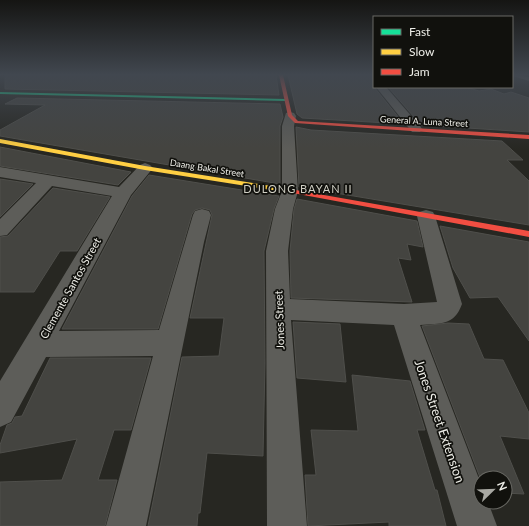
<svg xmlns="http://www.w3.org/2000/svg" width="529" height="526" viewBox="0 0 529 526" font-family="Lato,sans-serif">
  <rect width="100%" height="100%" fill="#272722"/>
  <g fill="#444440" stroke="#4f4f4b">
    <path d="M5,75H276L279,95L5,89Z"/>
    <path d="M288,75H374V87L404,124L302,118L297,114Z"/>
    <path d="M388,87H466L479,91L491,89L504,94L511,92L529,98V132L421,125Z"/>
    <path d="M17,98L280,104L283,117L280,126V184L0,136V130L45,105L5,104Z"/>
    <path d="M296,127L311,130L502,141L523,160H507L529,181V225L299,187Z"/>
    <path d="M0,147L131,172L118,185L0,166Z"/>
    <path d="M149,175L279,196L274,209L264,251L265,363L263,456L207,453L200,513H198L197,526H148L182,357L219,356L224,318H190L212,215L210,210L202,208L195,210L192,214L158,329H62L132,196Z"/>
    <path d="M0,179L33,184L0,217Z"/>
    <path d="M53,188L110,197L77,251H60L34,292H0V237L8,236Z"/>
    <path d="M297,199L417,221L423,247L407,244L411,260L398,258L412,302L291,298L290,251L294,209Z"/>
    <path d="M440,226L529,242V341L498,297L470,298L453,268Z"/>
    <path d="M293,322L340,324L346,382L297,378Z"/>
    <path d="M448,323L469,324L484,359L503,360L529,413V439L500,436L524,494L505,493V478H481V480L422,326Z"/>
    <path d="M50,358H151L131,430H114L98,480H117L105,526H0V482L62,480L77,439L0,453V445L7,425L12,423L15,417L22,416Z"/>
    <path d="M352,375L410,381L425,430H417L435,490H437L446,526H389V522L308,526L305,475H316L311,430L358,431Z"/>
  </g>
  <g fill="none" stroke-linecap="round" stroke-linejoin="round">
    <path fill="#5d5d59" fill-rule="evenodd" d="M513,75L529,77V81L513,76Z"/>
    <g fill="#5d5d59" fill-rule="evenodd">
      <path d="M376,87H386L420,126L422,129L420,132H412Z"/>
      <path d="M290,112L294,113L296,116L294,126L298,191L293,209L288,251L290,299L404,304L437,302L417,216L419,212L426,210L433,212L435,216L462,304C454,326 441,323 420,325L481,484V502H488L497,526H457L394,325L291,320L307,526H267L266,251L275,209L282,191V126L286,113Z"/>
      <path d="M145,163L150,165L153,168L131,195L59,331L159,330L193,215L195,211L202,209L209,211L211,215L204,242L146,526H106L153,356L46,357L11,422L0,427V381L112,196L52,186L7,235L0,236V219L36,183L0,177V167L119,187L140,165Z"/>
    </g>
    <path fill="#16e098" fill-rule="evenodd" d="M0,92L286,99L288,100L286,101L0,94Z"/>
    <path fill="#ffcf43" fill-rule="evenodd" d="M0,139L145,166L284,188L287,190L284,192L145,170L0,143Z"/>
    <g fill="#f24e42" fill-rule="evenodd">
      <path d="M279,75H283L292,115L298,121L529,135V139L295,123L288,116Z"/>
      <path d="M284,188L529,231V237L282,191V189Z"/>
    </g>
  </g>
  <linearGradient id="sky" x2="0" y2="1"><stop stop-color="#151513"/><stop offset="0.5" stop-color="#41474f"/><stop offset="1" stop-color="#41474f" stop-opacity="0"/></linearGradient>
  <rect width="529" height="149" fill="url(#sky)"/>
  <g text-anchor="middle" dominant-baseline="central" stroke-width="3.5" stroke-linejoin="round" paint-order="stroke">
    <g font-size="9" fill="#edede7" stroke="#11110d">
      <text transform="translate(424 121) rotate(3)">General A. Luna Street</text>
      <text transform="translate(207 168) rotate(9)">Daang Bakal Street</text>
    </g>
    <g font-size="11" letter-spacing="1" fill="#d0cfc4" stroke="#11110d">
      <text x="298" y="188">DULONG BAYAN II</text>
    </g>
    <g font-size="11" fill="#edede7" stroke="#11110d">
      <text transform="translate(70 288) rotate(-61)">Clemente Santos Street</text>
      <text transform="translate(279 320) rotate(-92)">Jones Street</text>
    </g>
    <g font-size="13" fill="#edede7" stroke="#11110d">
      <text transform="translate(440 421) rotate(71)">Jones Street Extension</text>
    </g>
  </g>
  <rect x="373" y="16" width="140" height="72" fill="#11110d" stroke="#696964"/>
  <rect x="381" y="29" width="20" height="6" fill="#16e098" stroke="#696964"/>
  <text x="409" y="36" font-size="12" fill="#edede7">Fast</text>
  <rect x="381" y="49" width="20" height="6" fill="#ffcf43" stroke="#696964"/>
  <text x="409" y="56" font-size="12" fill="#edede7">Slow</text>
  <rect x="381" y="69" width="20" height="6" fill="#f24e42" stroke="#696964"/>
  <text x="409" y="76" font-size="12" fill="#edede7">Jam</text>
  <g transform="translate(493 490) rotate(67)"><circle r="19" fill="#11110d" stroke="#696964"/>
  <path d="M0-3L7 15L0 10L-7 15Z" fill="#a8a8a2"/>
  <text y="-6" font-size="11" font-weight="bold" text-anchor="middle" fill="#edede7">N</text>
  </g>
</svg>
